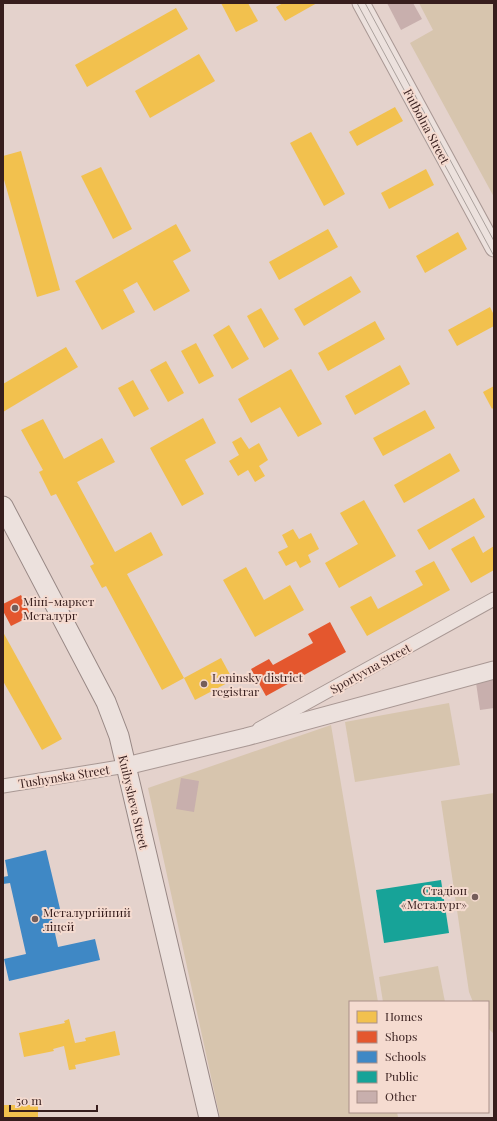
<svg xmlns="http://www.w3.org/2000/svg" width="497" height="1121" viewBox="0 0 497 1121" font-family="'Playfair Display',serif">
  <rect width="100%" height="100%" fill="#e4d2cc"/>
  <g fill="#d7c5ae">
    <path d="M419,3H494V197L410,43L433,30Z"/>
    <path d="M449,703L460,765L355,782L345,722Z"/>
    <path d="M331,725L378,1002H350V1112H397L398,1117L220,1118L148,788Z"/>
    <path d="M494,793V1034L488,1028V1002H473L469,992L441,801Z"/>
    <path d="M438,966L445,1002H383L379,977Z"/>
  </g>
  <g fill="#f2c14e">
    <path d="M221,3H248L258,21L236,32Z"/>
    <path d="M283,3H317L285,21L276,7Z"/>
    <path d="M176,8L188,29L87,87L75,65Z"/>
    <path d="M199,54L215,81L150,118L135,91Z"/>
    <path d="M395,107L403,121L357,146L349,132Z"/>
    <path d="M311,132L345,194L324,206L290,143Z"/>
    <path d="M21,151L60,290L37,297L3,176V156Z"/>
    <path d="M101,167L132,229L113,239L81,176Z"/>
    <path d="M426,169L434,185L389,209L381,193Z"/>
    <path d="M176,224L191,251L173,261L190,291L154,311L137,282L123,290L135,312L102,330L75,281Z"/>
    <path d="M328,229L338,247L279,280L269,262Z"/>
    <path d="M458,232L467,249L425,273L416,256Z"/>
    <path d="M351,276L361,292L304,326L294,309Z"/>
    <path d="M490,307L494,315V326L457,346L448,330Z"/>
    <path d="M261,308L279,339L264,348L247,316Z"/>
    <path d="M375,321L385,339L328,371L318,353Z"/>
    <path d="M229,325L249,359L232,369L213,335Z"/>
    <path d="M196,343L214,376L199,384L181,351Z"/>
    <path d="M66,347L78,367L3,412V384Z"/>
    <path d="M166,361L184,393L168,402L150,370Z"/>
    <path d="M400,365L410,384L355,415L345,396Z"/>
    <path d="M291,369L322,424L298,437L280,407L251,423L238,399Z"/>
    <path d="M133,380L149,409L134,417L118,388Z"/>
    <path d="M494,386V407L492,409L483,392Z"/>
    <path d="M425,410L435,428L383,456L373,438Z"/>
    <path d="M203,418L216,443L185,460L204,494L182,506L150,448Z"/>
    <path d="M43,419L64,459L102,438L115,462L77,482L115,552L151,532L163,555L127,574L184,678L162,690L106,586L102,588L90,566L94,564L56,494L51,496L39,472L43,470L21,430Z"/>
    <path d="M241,437L249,449L259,443L268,460L259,466L265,476L255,482L248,470L238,476L229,461L239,455L232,442Z"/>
    <path d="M450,453L460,471L404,503L394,485Z"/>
    <path d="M474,498L485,517L429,550L417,530Z"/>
    <path d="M364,500L396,556L339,588L325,563L358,544L340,513Z"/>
    <path d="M293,529L299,539L311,533L319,549L308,555L311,562L300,568L296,561L286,566L278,552L288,547L282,535Z"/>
    <path d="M474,536L483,553L494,546V570L471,583L451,549Z"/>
    <path d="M434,561L450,590L367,636L350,607L371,596L378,609L423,585L415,571Z"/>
    <path d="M246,567L264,600L290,585L304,610L255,637L223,580Z"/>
    <path d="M3,632L62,739L42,750L3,681Z"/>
    <path d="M221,658L233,680L195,700L184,678Z"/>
    <path d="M69,1019L75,1043L86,1041L85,1038L115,1031L120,1055L75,1065L76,1069L69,1070L64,1046L53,1049L54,1051L24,1057L19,1033L65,1023L64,1021Z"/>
    <rect x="3" y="1105" width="35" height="13"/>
  </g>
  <g fill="#e4572e">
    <path d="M21,595L31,616L11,626L3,611V604Z"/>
    <path d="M330,622L346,652L266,696L251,669L269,659L273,665L313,643L308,634Z"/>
  </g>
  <path fill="#3f88c5" d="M46,850L61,913L51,915L58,947L95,939L100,960L9,981L4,959L26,954L10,883L3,884V877L8,876L5,860Z"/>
  <path fill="#17a398" d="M441,880L449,933L384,943L376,890Z"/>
  <g fill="#c8afad">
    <path d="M387,3H413L422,19L401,30Z"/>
    <path d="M494,673V708L480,710L475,676Z"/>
    <path d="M181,778L199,781L194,812L176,809Z"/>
  </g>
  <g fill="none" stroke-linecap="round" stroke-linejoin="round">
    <g stroke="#a99894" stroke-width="15">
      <g id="minor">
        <path d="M259,729L494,599"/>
        <path d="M3,786L126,766"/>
      </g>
    </g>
    <g stroke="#a99894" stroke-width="19">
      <g id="tertiary">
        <path d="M361,3L494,248"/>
        <path d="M126,766L246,737L494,670"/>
      </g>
    </g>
    <g stroke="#988885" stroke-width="21">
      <path id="secondary" d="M3,506L106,702L119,736L209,1118"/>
    </g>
    <use href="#minor" stroke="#ece1dd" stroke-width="13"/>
    <use href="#tertiary" stroke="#ece1dd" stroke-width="17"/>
    <use href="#secondary" stroke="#ece1dd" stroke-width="19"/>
    <g stroke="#aba19d" stroke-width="1">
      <path d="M357,3L494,256"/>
      <path d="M365,3L494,241"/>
    </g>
  </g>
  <g fill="#745d5a" stroke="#f5dbd0" stroke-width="1.5">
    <circle cx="15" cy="608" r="4"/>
    <circle cx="204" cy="684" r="4"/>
    <circle cx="475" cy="897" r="4"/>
    <circle cx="35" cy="919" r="4"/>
  </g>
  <g text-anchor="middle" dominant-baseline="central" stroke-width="4" stroke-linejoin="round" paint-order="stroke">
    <g font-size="12" fill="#371e1d" stroke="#f5dbd0">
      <text transform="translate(427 126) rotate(62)">Futbolna Street</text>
      <text transform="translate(370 668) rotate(-29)">Sportyvna Street</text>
      <text transform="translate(64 776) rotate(-9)">Tushynska Street</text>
      <text transform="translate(134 802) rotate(77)">Kuibysheva Street</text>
    </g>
    <g font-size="12" fill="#371e1d" stroke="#f5dbd0" text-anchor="start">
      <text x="23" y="601">Міні-маркет<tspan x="23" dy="14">Металург</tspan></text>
      <text x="212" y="677">Leninsky district<tspan x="212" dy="14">registrar</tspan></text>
      <text x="467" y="890" text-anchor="end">Стадіон<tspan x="467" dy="14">«Металург»</tspan></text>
      <text x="43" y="912">Металургійний<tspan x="43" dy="14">ліцей</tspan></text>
    </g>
  </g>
  <rect width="497" height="1121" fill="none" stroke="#371e1d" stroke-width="8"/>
  <rect x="349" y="1001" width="140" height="112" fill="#f5dbd0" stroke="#a98f88"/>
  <rect x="357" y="1011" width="20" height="12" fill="#f2c14e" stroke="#a98f88"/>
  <text x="385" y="1021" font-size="12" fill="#371e1d">Homes</text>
  <rect x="357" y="1031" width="20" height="12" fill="#e4572e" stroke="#a98f88"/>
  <text x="385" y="1041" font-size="12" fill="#371e1d">Shops</text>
  <rect x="357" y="1051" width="20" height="12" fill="#3f88c5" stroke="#a98f88"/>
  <text x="385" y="1061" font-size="12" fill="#371e1d">Schools</text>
  <rect x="357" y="1071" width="20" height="12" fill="#17a398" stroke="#a98f88"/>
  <text x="385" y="1081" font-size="12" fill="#371e1d">Public</text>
  <rect x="357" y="1091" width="20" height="12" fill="#c8afad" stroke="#a98f88"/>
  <text x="385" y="1101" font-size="12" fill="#371e1d">Other</text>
  <path d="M10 1105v6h87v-6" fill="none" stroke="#371e1d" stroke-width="2"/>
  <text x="16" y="1105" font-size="12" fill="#371e1d" stroke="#f5dbd0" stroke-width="3" paint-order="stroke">50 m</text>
</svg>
